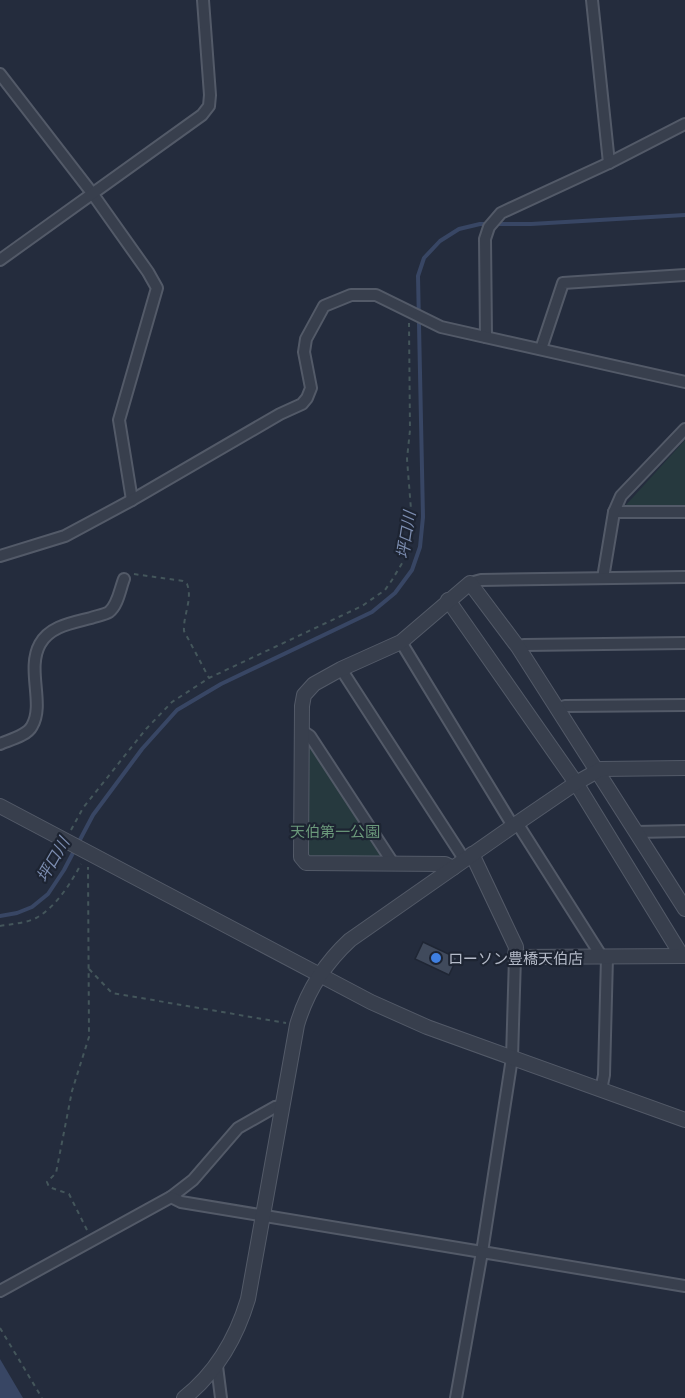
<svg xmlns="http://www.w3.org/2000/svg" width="685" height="1398" viewBox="0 0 685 1398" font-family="Helvetica,'Noto Sans JP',sans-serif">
  <rect width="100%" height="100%" fill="#242c3d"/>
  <g fill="#26393e">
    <path d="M685,440V506H625Z"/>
    <path d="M307,743L381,856L308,857Z"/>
  </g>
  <path fill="#384664" d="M0,1359L23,1398H0Z"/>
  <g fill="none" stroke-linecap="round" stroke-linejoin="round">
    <path stroke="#384664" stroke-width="4" d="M0,916L17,913L32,907L48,894L64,870L93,815L142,749L177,710L221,684L372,612L395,593L412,570L420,547L423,517L418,276L424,258L440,241L459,229L480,224H531L685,215"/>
  </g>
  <path fill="#404a5c" stroke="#1f2634" stroke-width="1.5" d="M423,942L457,958L449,975L415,959Z"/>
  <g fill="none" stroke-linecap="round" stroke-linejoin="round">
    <g stroke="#535a68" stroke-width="14">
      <g id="minor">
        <path d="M592,0L609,163"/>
        <path d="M0,74L92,193L148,272L157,288L119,420L132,500"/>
        <path d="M0,260L202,115L209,106L210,95L203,0"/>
        <path d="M486,337L485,239L489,227L501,213L609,163L685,124"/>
        <path d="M541,349L563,283L685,275"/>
        <path d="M614,512H685"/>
        <path d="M0,556L65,536L132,500L280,414L302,404L307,398L311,388L304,352L306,339L324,306L351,295H376L441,327L685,382"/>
        <path d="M603,578L614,512L621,496L685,429"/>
        <path d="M470,583L481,580L685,577"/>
        <path d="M401,642L513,826"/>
        <path d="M518,647L524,645L685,643"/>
        <path d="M341,669L464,859"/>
        <path d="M557,709L565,706L685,705"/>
        <path d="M301,730L310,736L393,863"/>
        <path d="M0,744C9,740 27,736 32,726C45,704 26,669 40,644C50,626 72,623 91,618C96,616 104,615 109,612C118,605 120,589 124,579"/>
        <path d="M517,823L602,957"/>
        <path d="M636,832L685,831"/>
        <path d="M601,1090L604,1075L607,957"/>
        <path d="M171,1197L193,1180L238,1128L275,1107L282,1106"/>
        <path d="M0,1291L171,1197L181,1202L482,1252L512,1058L515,957"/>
        <path d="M217,1366L221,1398"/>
        <path d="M456,1398L482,1252L685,1286"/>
      </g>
    </g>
    <g stroke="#535a68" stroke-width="16">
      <g id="tertiary">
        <path d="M448,600L576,783L682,956"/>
        <path d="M0,806L371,1002L427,1027L685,1120"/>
        <path d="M472,854L516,947L515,957L685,956"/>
        <path d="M453,868L445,864L306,863L301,857L302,706L304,695L314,684L341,669L401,642L470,583L518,647L685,909"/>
        <path d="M184,1398C217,1372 236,1339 248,1299L297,1025C307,991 324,964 350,940L513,826L576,783L601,769L685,768"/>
      </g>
    </g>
    <g stroke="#44565b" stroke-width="2" stroke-dasharray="4.5 4.5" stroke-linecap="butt">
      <path d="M134,574L183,581L187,584C193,599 183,615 184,631L209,678"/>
      <path d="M71,830L83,808L146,729L172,702L209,678L362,606L385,590L392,580L407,555L411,539L412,522L407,459L410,430L409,323"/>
      <path d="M0,926C12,924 26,923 36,918C56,907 71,883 81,864"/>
      <path d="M89,969L112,993L286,1023"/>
      <path d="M87,1230L69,1194L49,1187L47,1182L56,1173L72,1091L89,1037L88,867"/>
      <path d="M0,1328L42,1398"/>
    </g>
    <use href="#minor" stroke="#383f4d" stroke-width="10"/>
    <use href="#tertiary" stroke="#383f4d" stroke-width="14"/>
  </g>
  <circle fill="#3f7fe0" stroke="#1d2432" stroke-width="2" cx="436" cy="958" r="6"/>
  <g text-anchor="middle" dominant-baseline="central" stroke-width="4.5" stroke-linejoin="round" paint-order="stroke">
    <g font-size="15" fill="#6b997b" stroke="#1d2432">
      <text x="335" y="831">天伯第一公園</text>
    </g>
    <g font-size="15" fill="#b4bac8" stroke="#1d2432" text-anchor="start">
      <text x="448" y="958">ローソン豊橋天伯店</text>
    </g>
    <g font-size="16" font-style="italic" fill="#7c8db0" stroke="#1d2432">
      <text transform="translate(406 535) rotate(-81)">坪口川</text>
      <text transform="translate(53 860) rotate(-60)">坪口川</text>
    </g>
  </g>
</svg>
